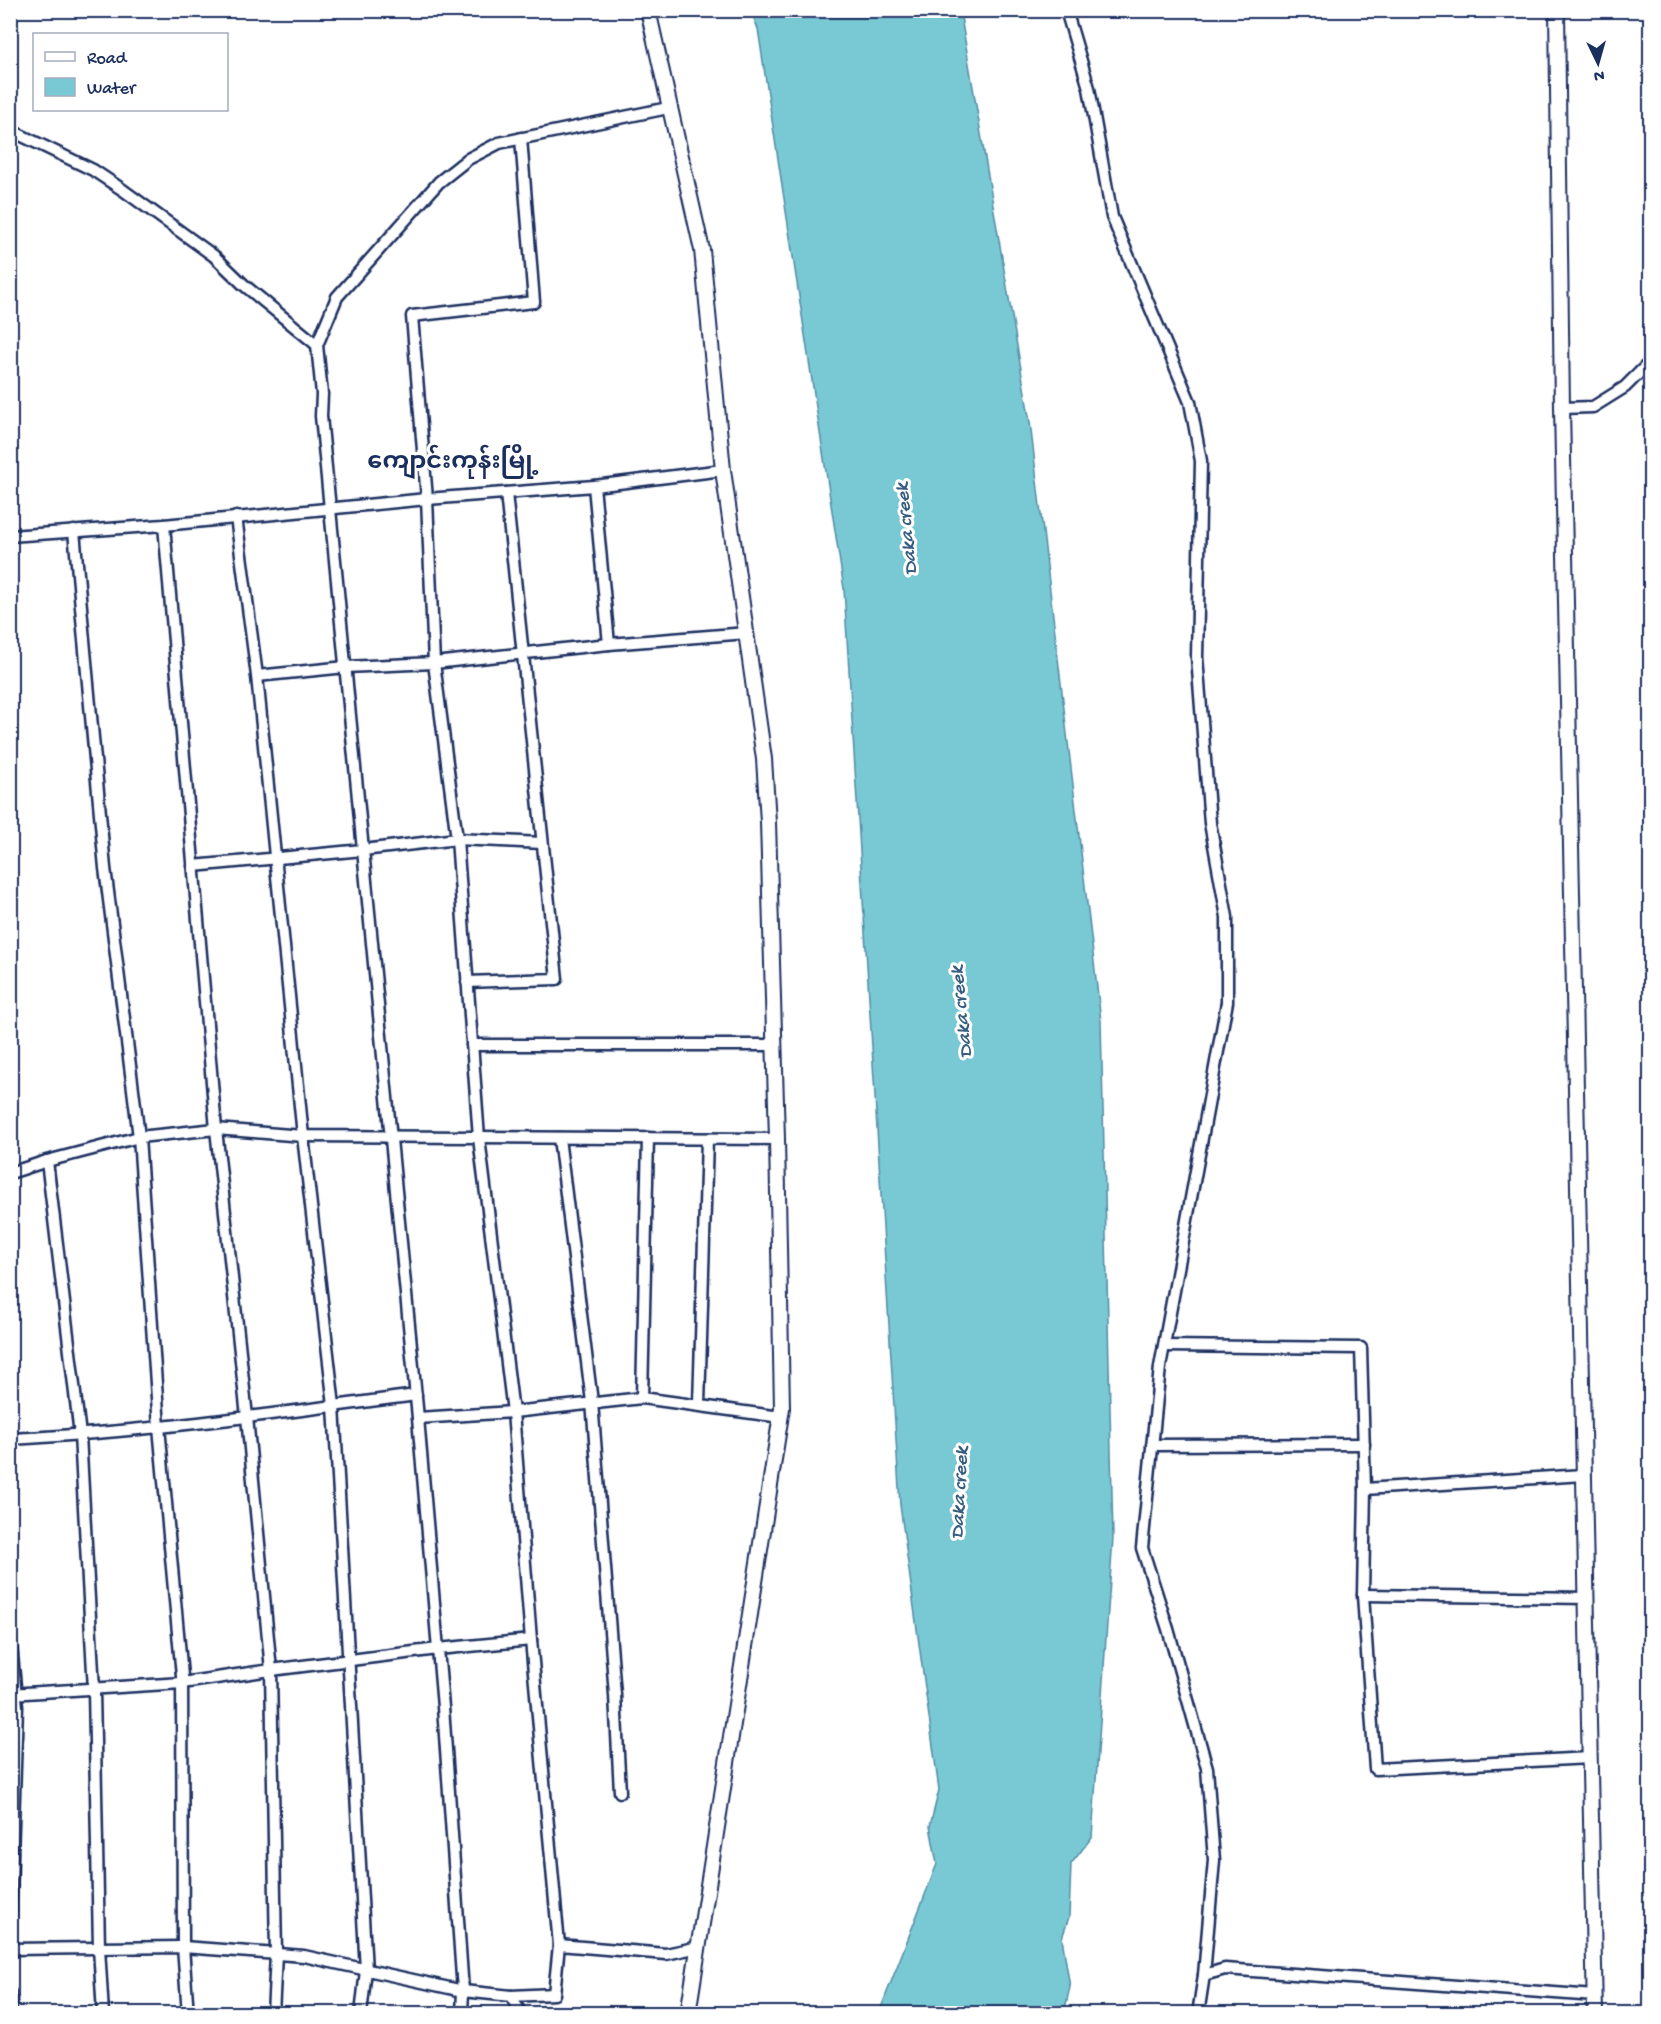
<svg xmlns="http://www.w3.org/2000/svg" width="1661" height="2024" viewBox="0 0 1661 2024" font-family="'Gochi Hand','Noto Sans Myanmar',sans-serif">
  <rect width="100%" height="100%" fill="#fff"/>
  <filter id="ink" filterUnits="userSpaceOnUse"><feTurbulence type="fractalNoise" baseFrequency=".0167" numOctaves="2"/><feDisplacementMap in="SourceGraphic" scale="12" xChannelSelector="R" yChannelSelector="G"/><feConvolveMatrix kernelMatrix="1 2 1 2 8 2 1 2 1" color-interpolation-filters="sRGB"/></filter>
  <g filter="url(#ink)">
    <path fill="#79c9d4" stroke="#538ba5" stroke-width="1.5" d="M751,11H960L1030,422L1101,1021L1113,1538L1092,1837L1071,1864L1069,1917L1062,1938L1070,1987L1064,2013H879L937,1864L930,1826L939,1790L900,1505L844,589L758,29Z"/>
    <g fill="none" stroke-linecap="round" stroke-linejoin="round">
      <g stroke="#1b2f5e" stroke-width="15">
        <g id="minor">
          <path d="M1066,10L1089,88L1112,217L1190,402L1201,461L1197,657L1210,823L1227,917V1002L1160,1367L1142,1548L1168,1629L1207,1768L1214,1860L1204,1975"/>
          <path d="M10,130L93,170L123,190L214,256L244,285L317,345"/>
          <path d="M1562,408L1593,407L1625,387L1650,362"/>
          <path d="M594,486L609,644"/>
          <path d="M236,517L257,676L303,1136L334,1406L366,1970L361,2014"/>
          <path d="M164,525L216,1129L247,1417L271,1670L276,1954L273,2014"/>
          <path d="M74,531L105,868L139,1137L159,1427L182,1676L183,1947L188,2014"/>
          <path d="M10,536L164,525L427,499L594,486L723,470"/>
          <path d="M257,676L346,667L434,663L609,644L747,633"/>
          <path d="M193,866L363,850L457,839L542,843"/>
          <path d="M467,982L557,979L506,493"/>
          <path d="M472,1045H775"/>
          <path d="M559,1138L592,1402L615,1695L620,1792"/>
          <path d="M47,1161L80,1435L94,1690L99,1948L103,2014"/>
          <path d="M10,1173L47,1161L139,1137L216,1129L303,1136L777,1139"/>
          <path d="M1164,1346L1361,1348L1365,1489L1363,1595L1375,1769L1590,1758"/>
          <path d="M642,1398L648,1138"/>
          <path d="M699,1405L707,1139"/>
          <path d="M418,1418L513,1412L642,1398L781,1417"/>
          <path d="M10,1439C146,1432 281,1413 416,1395"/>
          <path d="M1152,1445L1364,1444"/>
          <path d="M1365,1489L1584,1475"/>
          <path d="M1363,1595L1587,1598"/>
          <path d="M10,1634L17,1707L10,1916"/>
          <path d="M10,1694L182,1683L271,1670L438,1649L531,1640"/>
          <path d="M559,1945L666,1954L699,1947"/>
          <path d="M10,1949L183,1947L304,1956L463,1991L511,1996L521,2014"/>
          <path d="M10,1993L11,2014"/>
          <path d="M511,1996L554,1994L559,1945L531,1640L513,1412L479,1138L457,839L434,663L427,499L412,316L534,302L521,138"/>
          <path d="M462,2014L463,1991L443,1707L418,1418L321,416L322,394L317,345L337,297L439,182L468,159L499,143L668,108"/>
          <path d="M1198,2014L1204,1975L1225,1969L1595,1996"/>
        </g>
      </g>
      <g stroke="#1b2f5e" stroke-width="18">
        <g id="tertiary">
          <path d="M648,10L702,250L723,470L764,759L768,822L777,1139L782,1408L688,2014"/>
          <path d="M1557,10L1562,408L1595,2014"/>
        </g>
      </g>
      <use href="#minor" stroke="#fff" stroke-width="10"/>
      <use href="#tertiary" stroke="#fff" stroke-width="14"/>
    </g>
  </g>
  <g text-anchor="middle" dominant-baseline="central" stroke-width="6" stroke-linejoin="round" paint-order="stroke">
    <g font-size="20" font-style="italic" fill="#375d81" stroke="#fff">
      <text transform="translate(908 529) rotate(-96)">Daka creek</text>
      <text transform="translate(963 1012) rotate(-96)">Daka creek</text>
      <text transform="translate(961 1493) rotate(-87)">Daka creek</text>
    </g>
    <g font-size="24" font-weight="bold" fill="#1b2f5e" stroke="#fff">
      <text x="453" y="463">ကျောင်းကုန်းမြို့</text>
    </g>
  </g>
  <rect width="1661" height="2024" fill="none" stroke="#fff" stroke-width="36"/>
  <rect x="18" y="18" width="1625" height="1988" fill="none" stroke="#1b2f5e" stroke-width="2" filter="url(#ink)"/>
  <rect x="33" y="33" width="195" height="78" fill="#ffffff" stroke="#a4acbf" stroke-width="1.5"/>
  <rect x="45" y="52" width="30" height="9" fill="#ffffff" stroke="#a4acbf" stroke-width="1.5"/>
  <text x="87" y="63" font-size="18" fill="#1b2f5e">Road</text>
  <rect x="45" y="78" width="30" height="18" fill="#79c9d4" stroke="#a4acbf" stroke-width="1.5"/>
  <text x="87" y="93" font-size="18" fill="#1b2f5e">Water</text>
  <g transform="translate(1598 63) rotate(175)" stroke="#ffffff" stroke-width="4.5" paint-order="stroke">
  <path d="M0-4.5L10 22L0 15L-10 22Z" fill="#1b2f5e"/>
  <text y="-9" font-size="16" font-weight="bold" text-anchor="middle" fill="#1b2f5e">N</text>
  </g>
</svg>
